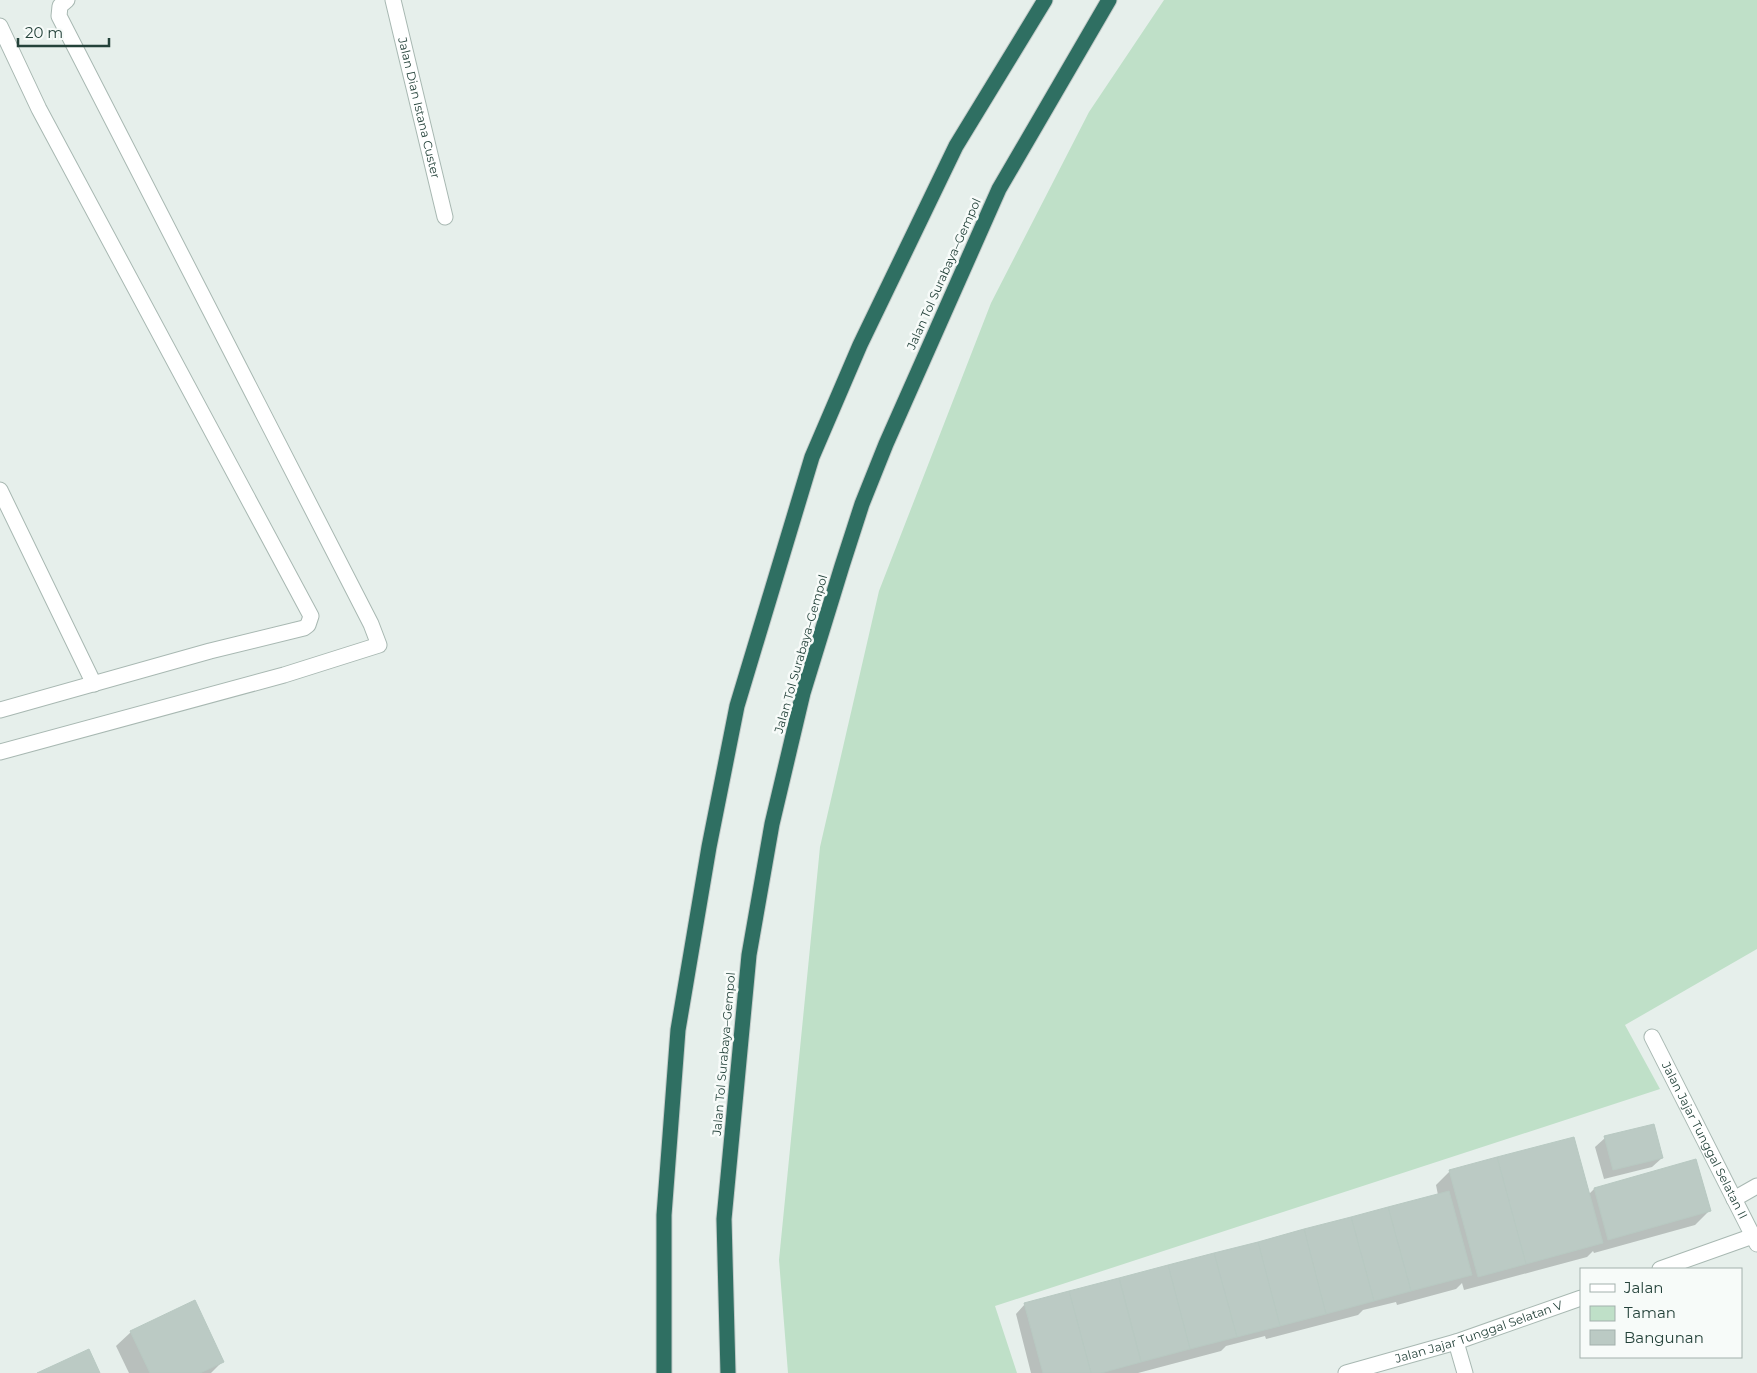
<svg xmlns="http://www.w3.org/2000/svg" width="1757" height="1373" font-family="Montserrat,sans-serif">
<rect width="100%" height="100%" fill="#e6efeb"/>
<!-- green -->
<polygon fill="#bfe0c8" points="1164,0 1757,0 1757,949 1625,1025 1660,1089 995,1306 1017,1373 788,1373 779,1260 820,847 879,591 991,303 1089,112"/>
<!-- shadow -->
<g fill="#0003">
<polygon points="1605,1138 1662,1158 1652,1167 1604,1179 1595,1147"/>
<polygon points="1696,1161 1710,1210 1695,1225 1594,1253 1593,1251 1587,1257 1464,1290 1462,1283 1456,1289 1397,1305 1396,1302 1363,1310 1358,1315 1266,1339 1265,1336 1226,1346 1221,1351 1138,1373 1031,1373 1016,1314 1025,1304 1438,1195 1436,1185 1450,1171 1588,1195 1594,1189"/>
<polygon points="131,1332 222,1362 211,1373 129,1373 116,1346"/>
</g>
<!-- building -->
<g fill="#bbcac4" stroke="#b8c9c2">
<polygon points="1654,1124 1663,1158 1613,1170 1604,1136"/>
<polygon points="1574,1137 1603,1243 1526,1264 1497,1157"/>
<polygon points="1497,1157 1526,1264 1478,1277 1449,1170"/>
<polygon points="1696,1159 1711,1211 1608,1240 1594,1188"/>
<polygon points="1449,1191 1472,1275 1411,1291 1388,1207"/>
<polygon points="1388,1207 1411,1291 1374,1301 1351,1217"/>
<polygon points="1351,1217 1374,1301 1326,1314 1304,1229"/>
<polygon points="1304,1229 1326,1314 1280,1326 1258,1242"/>
<polygon points="1258,1242 1280,1326 1237,1337 1214,1253"/>
<polygon points="1214,1253 1237,1337 1190,1349 1168,1265"/>
<polygon points="1168,1265 1190,1349 1141,1362 1119,1278"/>
<polygon points="1119,1278 1141,1362 1101,1373 1091,1373 1069,1291"/>
<polygon points="1069,1291 1091,1373 1043,1373 1024,1303"/>
<polygon points="195,1300 224,1362 200,1373 150,1373 130,1331"/>
<polygon points="89,1349 100,1373 37,1373"/>
</g>
<g fill="none" stroke-linecap="round" stroke-linejoin="round">
<defs>
<g id="street">
<path id="s1" d="M393,0l52,217"/>
<polyline points="0,26 39,109 311,616 308,625 304,628 210,651 0,710"/>
<polyline points="0,490 94,684"/>
<polyline points="0,752 284,675 379,645 371,624 59,16 60,6 67,0"/>
<path id="s2" d="M1652,1037l105,207"/>
<polyline points="1734,1199 1757,1186"/>
<polyline points="1660,1269 1753,1236"/>
<polyline points="1456,1342 1465,1373"/>
<path id="s3" d="M1346,1373l110,-31 125,-44"/>
</g>
<g id="highway">
<polyline points="664,1373 664,1215 678,1030 709,847 737,706 812,457 860,345 956,146 1045,0"/>
<polyline points="728,1373 724,1219 749,955 772,824 803,693 842,566 862,504 886,444 999,189 1109,0"/>
</g>
</defs>
<!-- street casing -->
<use href="#street" stroke="#a8b8b2" stroke-width="17"/>
<!-- highway casing -->
<use href="#highway" stroke="#c2cac8" stroke-width="17"/>
<!-- street -->
<use href="#street" stroke="#fff" stroke-width="15"/>
<!-- highway -->
<use href="#highway" stroke="#2f6f62" stroke-width="15"/>
</g>
<g text-anchor="middle" stroke-width="5" stroke-linejoin="round" paint-order="stroke">
<!-- street labels -->
<g font-size="12" fill="#24423a" stroke="#f7fbf9">
<text dy="4" stroke="none"><textPath href="#s1" startOffset="111">Jalan Dian Istana Custer</textPath></text>
<text transform="translate(944 274) rotate(-66)" y="4">Jalan Tol Surabaya–Gempol</text>
<text transform="translate(801 654) rotate(-74)" y="4">Jalan Tol Surabaya–Gempol</text>
<text transform="translate(724 1054) rotate(-85)" y="4">Jalan Tol Surabaya–Gempol</text>
<text dy="4" stroke="none"><textPath href="#s2" startOffset="116">Jalan Jajar Tunggal Selatan II</textPath></text>
<text dy="4" stroke="none"><textPath href="#s3" startOffset="139">Jalan Jajar Tunggal Selatan V</textPath></text>
</g>
</g>
<!-- legend -->
<rect x="1580" y="1268" width="162" height="90" fill="#f7fbf9" stroke="#a3b1ad"/>
<rect x="1590" y="1284" width="25" height="8" fill="#ffffff" stroke="#a3b1ad"/>
<text x="1624" y="1293" font-size="15" fill="#24423a">Jalan</text>
<rect x="1590" y="1306" width="25" height="15" fill="#bfe0c8" stroke="#a3b1ad"/>
<text x="1624" y="1318" font-size="15" fill="#24423a">Taman</text>
<rect x="1590" y="1330" width="25" height="15" fill="#bbcac4" stroke="#a3b1ad"/>
<text x="1624" y="1343" font-size="15" fill="#24423a">Bangunan</text>
<!-- scale -->
<path d="M18 38v8h91v-8" fill="none" stroke="#24423a" stroke-width="2.5"/>
<text x="25" y="38" font-size="15" fill="#24423a" stroke="#f7fbf9" stroke-width="4" paint-order="stroke">20 m</text>
</svg>
